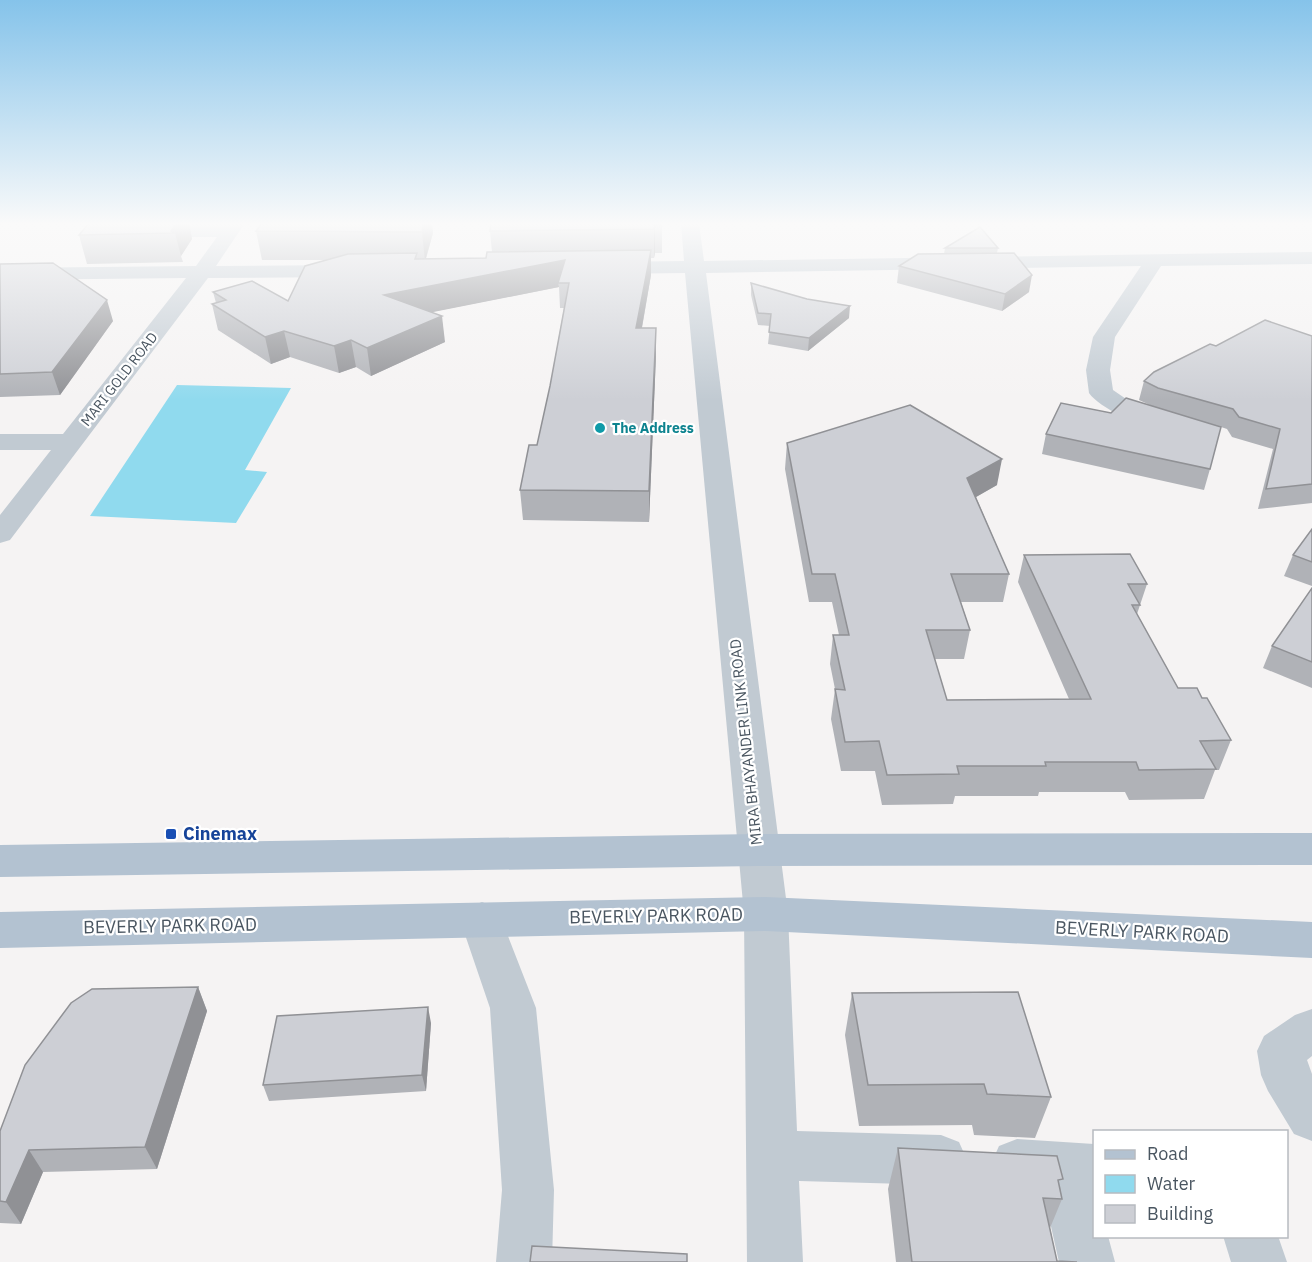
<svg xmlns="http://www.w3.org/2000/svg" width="1312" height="1262" font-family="'IBM Plex Sans',sans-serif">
<rect width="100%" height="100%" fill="#f5f3f3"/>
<!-- water -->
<polygon fill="#90daee" points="177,385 291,388 245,470 267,472 236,523 90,516"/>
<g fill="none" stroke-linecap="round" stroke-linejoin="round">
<!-- minor -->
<g fill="#c1cad2" fill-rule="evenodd">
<polygon points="157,223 176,223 175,225 245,223 216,266 347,265 354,267 357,271 354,275 347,277 208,278 10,540 0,543 0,515 51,450 0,450 0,434 63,434 186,278 0,280 0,268 196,266 217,237 161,237 154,235 152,231"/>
<path d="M681,223h18l5,38 608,-9v12l-151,2 -46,71 -5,33 3,20 16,11 40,15 4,5 -4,5c-20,5 -68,-16 -80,-33l-3,-23 7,-33 48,-71 -435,7 82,641 9,217 144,4 18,7 8,18 -8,18 -18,7 -142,-4 4,81h-56l-3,-348 -59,-641 -79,1 -7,-2 -3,-4 3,-4 7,-2 78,-1z"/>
<polygon points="482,902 497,908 536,1008 554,1190 552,1262 496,1262 502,1190 490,1008 460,920 467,908"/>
<polygon points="1312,1009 1312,1056 1307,1060 1312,1074 1312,1141 1294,1134 1268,1091 1261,1075 1257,1051 1264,1036 1295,1015"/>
<polygon points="1017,1139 1094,1144 1094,1236 1108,1236 1115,1262 1059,1262 1043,1191 1017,1189 999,1182 991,1164 999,1146"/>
<polygon points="1223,1236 1278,1236 1287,1262 1231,1262"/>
</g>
<!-- major -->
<g fill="#b3c2d1" fill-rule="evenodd">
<polygon points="1312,833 1312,865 758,866 0,877 0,845 758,834"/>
<polygon points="766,897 1312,922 1312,958 766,931 0,948 0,912"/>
</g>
</g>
<!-- wall -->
<g fill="#b0b2b7">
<polygon points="189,223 192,239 181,256 183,262 87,264 79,235"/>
<polygon points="432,223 433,233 426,259 486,258 492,252 490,231 662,223 662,253 655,253 654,258 651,258 651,275 642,328 656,355 649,522 523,520 520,490 537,445 550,386 564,308 560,308 559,287 431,312 445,342 371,376 356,367 339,373 290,357 271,364 218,330 212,304 216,303 213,292 288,301 324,260 262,260 256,231"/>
<polygon points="945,248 998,248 997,253 944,254"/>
<polygon points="0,264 113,321 60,395 0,397"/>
<polygon points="899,266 1029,292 1002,311 897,283"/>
<polygon points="751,283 849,318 808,351 768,344 770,326 758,325 751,295"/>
<polygon points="1312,336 1312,503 1258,509 1273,449 1232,437 1227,429 1221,427 1210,469 1204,490 1042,454 1046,434 1111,413 1150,405 1139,400 1144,381 1216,346"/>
<polygon points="787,443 997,485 976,497 1009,574 1003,602 961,602 970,630 964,659 935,659 947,700 1069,699 1018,582 1024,555 1147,584 1137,614 1178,688 1202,698 1231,740 1219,770 1215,770 1204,799 1129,800 1125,792 1039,792 1038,796 955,796 953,804 882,805 875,771 841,771 831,719 835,689 830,664 833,635 839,635 832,602 809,602 785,469"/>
<polygon points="1312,529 1312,586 1284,576 1293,555"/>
<polygon points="1312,588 1312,688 1263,668 1272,646"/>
<polygon points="198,987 207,1011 157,1169 43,1172 21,1224 0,1223 0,1131"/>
<polygon points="852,993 1051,1097 1035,1138 974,1135 972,1125 859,1126 845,1035"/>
<polygon points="431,1023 426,1091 269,1101 263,1085"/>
<polygon points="898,1148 1060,1186 1062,1199 1050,1228 1057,1261 1077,1262 896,1262 888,1189"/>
</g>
<!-- shaded-wall -->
<g fill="#909195">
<polygon points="177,223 189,223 192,239 181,256 175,233 171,231"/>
<polygon points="424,223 432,223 433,233 425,261 422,232"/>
<polygon points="655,224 655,253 654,258 654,229"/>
<polygon points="651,250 651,275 637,355 636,328"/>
<polygon points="565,260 558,283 559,287 388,321 384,295"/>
<polygon points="1032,275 1029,292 1002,311 1005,294"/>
<polygon points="107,300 113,321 60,395 52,372"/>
<polygon points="850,306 849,318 808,351 809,338"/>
<polygon points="442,316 445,342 371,376 367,348"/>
<polygon points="656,328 656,355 649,522 649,491"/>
<polygon points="284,331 290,357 271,364 265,337"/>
<polygon points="351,340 356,367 339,373 334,346"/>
<polygon points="1002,459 997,485 962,505 967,478"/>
<polygon points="198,987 207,1011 157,1169 145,1147"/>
<polygon points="428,1007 431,1023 426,1091 422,1075"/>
<polygon points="29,1150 43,1172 21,1224 6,1202"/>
</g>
<!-- building -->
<g fill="#cdcfd5" stroke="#909195" stroke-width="1.5">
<polygon points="89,223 177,223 171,231 175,233 79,235"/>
<polygon points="262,223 424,223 422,232 256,231"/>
<polygon points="491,223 662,223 662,224 655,224 654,229 490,231"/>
<polygon points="980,227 998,248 945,248"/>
<polygon points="651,250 636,328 656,328 649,491 520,490 529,445 537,445 550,386 569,283 558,283 565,260 384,295 442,316 367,348 351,340 334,346 284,331 265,337 212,304 226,300 213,292 252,281 288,301 305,266 348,254 417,253 415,259 486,258 487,252"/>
<polygon points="1014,253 1032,275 1005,294 899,266 918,254"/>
<polygon points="53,263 107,300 52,372 0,374 0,264"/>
<polygon points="751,283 807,299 850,306 809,338 769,332 771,314 758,313"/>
<polygon points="1265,320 1312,336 1312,484 1266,489 1280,429 1239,417 1233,409 1158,388 1144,381 1154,372 1210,344 1216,346"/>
<polygon points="1126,398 1221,427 1210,469 1046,434 1061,403 1111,413"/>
<polygon points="910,405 1002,459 967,478 1009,574 951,574 970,630 926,630 947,700 1091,699 1024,555 1130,554 1147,584 1128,584 1140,605 1132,605 1178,688 1197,688 1202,698 1207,698 1231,740 1200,741 1216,769 1139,770 1136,762 1045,762 1046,766 957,766 959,774 887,775 879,741 845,742 835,689 845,690 833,635 849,635 835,574 812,574 787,443"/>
<polygon points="1312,529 1312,562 1293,555"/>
<polygon points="1312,588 1312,662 1272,646"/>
<polygon points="198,987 145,1147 29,1150 6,1202 0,1201 0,1131 25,1065 71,1003 92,989"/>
<polygon points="1018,992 1051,1097 987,1094 984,1084 868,1085 852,993"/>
<polygon points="428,1007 422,1075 263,1085 277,1016"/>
<polygon points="898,1148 1057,1156 1063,1179 1058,1180 1062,1199 1043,1198 1057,1261 1077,1262 912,1262"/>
<polygon points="532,1246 687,1254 687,1262 530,1262"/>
</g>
<!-- sky -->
<linearGradient id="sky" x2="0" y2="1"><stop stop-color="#85c3ea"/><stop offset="0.56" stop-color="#fafafa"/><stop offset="1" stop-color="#fafafa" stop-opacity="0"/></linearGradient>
<rect width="1312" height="400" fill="url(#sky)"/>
<!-- markers -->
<circle fill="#0f9aa8" stroke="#fff" stroke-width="2" cx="600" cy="428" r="6"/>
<rect fill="#1a4fb4" stroke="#fff" stroke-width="2" x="165" y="828" width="12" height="12" rx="3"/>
<g text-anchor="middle" stroke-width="4.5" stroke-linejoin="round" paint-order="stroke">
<!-- far-street labels -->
<g font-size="14" fill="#4a5661" stroke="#fff">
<text transform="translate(119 379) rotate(-52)" y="5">MARI GOLD ROAD</text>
</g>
<!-- far-culture labels -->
<g font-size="14" font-weight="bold" fill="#0d838f" stroke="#fff" text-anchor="start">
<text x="612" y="433">The Address</text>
</g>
<!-- street labels -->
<g font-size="15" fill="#4a5661" stroke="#fff">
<text transform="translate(746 742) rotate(-96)" y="5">MIRA BHAYANDER LINK ROAD</text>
</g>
<!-- near-transit labels -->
<g font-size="18" font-weight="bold" fill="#164399" stroke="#fff" text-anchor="start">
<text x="183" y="840">Cinemax</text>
</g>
<!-- near-street labels -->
<g font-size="18" fill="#4a5661" stroke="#fff">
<text transform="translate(656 916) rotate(-1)" y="6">BEVERLY PARK ROAD</text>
<text transform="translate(170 926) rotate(-1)" y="6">BEVERLY PARK ROAD</text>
<text transform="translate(1142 932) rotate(3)" y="6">BEVERLY PARK ROAD</text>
</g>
</g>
<!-- legend -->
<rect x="1093" y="1130" width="195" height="108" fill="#ffffff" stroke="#b7bbc0" stroke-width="1.5"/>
<rect x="1105" y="1150" width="30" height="9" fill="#b3c2d1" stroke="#b7bbc0" stroke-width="1.5"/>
<text x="1147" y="1160" font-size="18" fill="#4a5661">Road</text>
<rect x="1105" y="1175" width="30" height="18" fill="#90daee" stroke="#b7bbc0" stroke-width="1.5"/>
<text x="1147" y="1190" font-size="18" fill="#4a5661">Water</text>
<rect x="1105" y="1205" width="30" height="18" fill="#cdcfd5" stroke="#b7bbc0" stroke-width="1.5"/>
<text x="1147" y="1220" font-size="18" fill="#4a5661">Building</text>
</svg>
